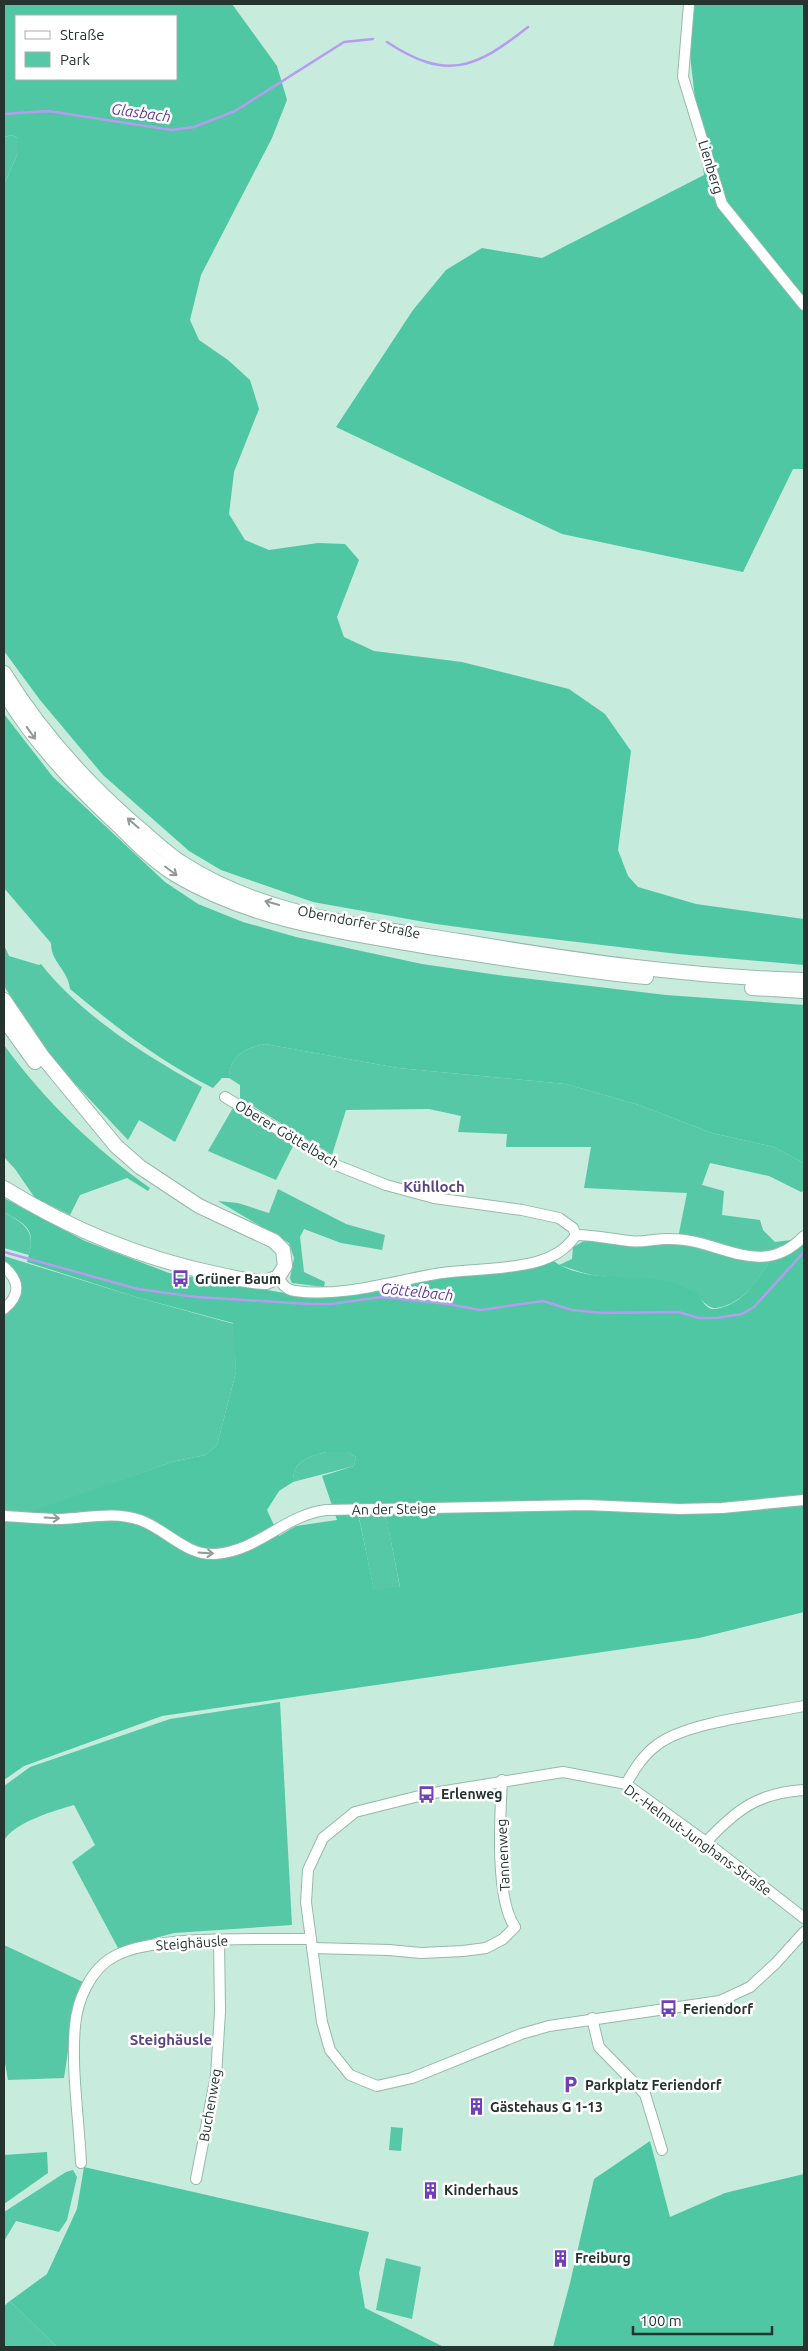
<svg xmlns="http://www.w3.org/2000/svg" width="808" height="2351" font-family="Ubuntu,sans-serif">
<rect width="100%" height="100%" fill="#c7ebdd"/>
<!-- green -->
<g fill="#56c8a5">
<polygon points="12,135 18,138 18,153 4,185 4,137"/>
<path d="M4,945l5,11 30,9 2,-1c42,53 103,90 161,123l-27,55 -36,-22 -11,20 -66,-70 -29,-38 -29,-46z"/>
<path d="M265,1044l133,24 168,16 73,21 73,28 62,14 30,16v28l-3,1 -32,-16 -59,-13 -8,22 22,6 -2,24 38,5 3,10 12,12 24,-3 -40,16 -81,-17 9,-45 -103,-5 7,-41h-85l1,-13 -49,-2 3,-16 -32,-7 -83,1 -14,45 -92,-57v-13l-11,-7c1,-23 16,-30 36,-34z"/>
<path d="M4,1045c40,55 91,104 146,143l-2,3 -21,-13 -47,17 -10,20 -35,-17 -20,-29 -11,-12z"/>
<polygon points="234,1106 295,1142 276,1180 208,1151"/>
<polygon points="278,1189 346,1224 385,1235 382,1250 341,1243 304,1229 300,1237 304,1272 325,1282 324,1287 292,1283 290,1278 294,1258 289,1243 218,1201 238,1203 269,1213"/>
<path d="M4,1212c20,12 32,18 25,43l-25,-7z"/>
<path d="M601,1238l76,4 93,18c-13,22 -27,44 -54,48 -9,2 -21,-18 -33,-22 -31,-11 -64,-5 -95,-12 -9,-2 -19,-6 -29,-9l13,-6 1,-12 11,-6z"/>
<polygon points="4,1256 136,1297 234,1324 236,1372 217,1445 205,1455 172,1462 30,1513 4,1510 4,1313 18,1277 15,1271 4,1262"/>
<path d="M326,1452h22l8,5 -2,9 -61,16c0,-22 15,-25 33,-30z"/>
<polygon points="386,1515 400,1588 374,1591 359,1517"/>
<path d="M280,1702l12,223 -118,8 -56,15 -46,-86 23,-17 -21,-40c-18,5 -62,18 -70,36v-55l26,-19 140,-48z"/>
<polygon points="4,1945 83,1982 72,2024 64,2078 8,2080 4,2057"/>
<polygon points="391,2127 403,2128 401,2151 389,2150"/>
<polygon points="73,2170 77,2177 67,2220 59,2232 16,2221 4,2241 4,2212 66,2172"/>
<polygon points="386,2258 421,2267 412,2319 376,2310"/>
<polygon points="10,2301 57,2347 4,2347 4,2306"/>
</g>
<!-- forest -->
<g fill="#4ec7a2" fill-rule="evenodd">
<path d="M4,4h228l45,62 10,34 -15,38 -71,137 -11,45 9,20 29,20 22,20 9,29 -25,63 -5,42 16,26 24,10 49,-7 27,1 14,16 -22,57 7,20 30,14 88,11 107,27 36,25 26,37 -13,99 10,26 10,11 58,17 108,15v46l-126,-11 -160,-19 -82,-11 -123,-22 -92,-32 -32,-19 -86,-76 -63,-75 -36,-49v-466l14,-32v-15l-6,-3 -8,2zM176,16v63h-160v-63z"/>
<polygon points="684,4 804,4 804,469 793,469 743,572 562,534 336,427 413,310 446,270 482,248 542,258 704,175"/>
<path d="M4,714l49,63 112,105 33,22 45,18 53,15 126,27 83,12 161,19 138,10v158l-30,-16 -62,-14 -73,-28 -73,-21 -168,-16 -133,-24c-20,4 -35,11 -36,34h-7l-9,10c-52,-26 -99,-62 -143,-99 -2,-20 -19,-26 -19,-46l-47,-55z"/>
<path d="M4,1198l81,43 84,32 133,23 91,-8 33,-8 126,-20c33,24 78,13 115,21 10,2 21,6 29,12 6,5 9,17 19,16 28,-4 42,-28 55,-49l15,-4 19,-17v373l-105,26 -537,78 -138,50 -20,14v-259l168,-59 33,-7 12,-10 19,-73 -3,-49 -97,-26 -109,-35c9,-31 4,-35 -23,-50zM326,1452h22l8,5 -2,9 -32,10 15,44 -41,6 -17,10 -12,-26 12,-19 14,-9c0,-22 15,-25 33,-30zM386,1516l14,71 -26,3 -15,-72z"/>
<polygon points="650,2141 670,2217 725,2193 804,2174 804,2347 553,2347 570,2283 594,2179"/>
<polygon points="47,2152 48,2173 4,2204 4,2155"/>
<polygon points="84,2167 369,2232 359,2273 365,2308 444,2347 57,2347 10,2301 47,2274 77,2209"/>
</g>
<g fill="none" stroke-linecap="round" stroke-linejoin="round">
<!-- stream -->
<g stroke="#b69cf0" stroke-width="2.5">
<path d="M387,42c59,39 88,27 141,-15"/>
<polyline points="4,114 48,111 172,130 194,127 235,111 344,42 373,39"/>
<polyline points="4,1252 138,1289 196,1297 309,1304 331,1304 381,1297 448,1304 480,1310 543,1301 572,1310 603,1313 678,1312 699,1318 717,1318 742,1314 754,1307 804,1252"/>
</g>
<defs>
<g id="minor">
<polyline points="689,4 683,77 722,204 804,305"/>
<path d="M225,1097l111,68 50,20 48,13 88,12 37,8 14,10 3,7c-10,15 -23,22 -40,27 -30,8 -63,7 -94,11 -47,7 -99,25 -147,18 -9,-1 -13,-7 -17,-14"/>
<path d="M576,1235c18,0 35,4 53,6 14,2 28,-3 42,-2 49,0 90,42 133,-3"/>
<path d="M4,1267c16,14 17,28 0,42"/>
<path d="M4,1516c19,1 38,3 57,3 26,-1 53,-8 79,1 26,9 46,36 75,34 44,-3 69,-39 111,-44l260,-5 93,4 43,-1 82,-8"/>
<path d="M626,1784c8,-14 17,-29 31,-39 29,-23 109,-31 147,-39"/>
<path d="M706,1842c31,-33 52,-49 98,-52"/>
<polyline points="804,1918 706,1842 626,1784 563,1772 427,1794 355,1812 323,1838 308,1870 306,1902 322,2022 330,2050 350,2075 377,2086 412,2078 521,2034 549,2026 720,2001 750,1987 776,1963 804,1932"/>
<path d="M312,1948l77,2 32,3 42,-2 23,-3 17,-9 12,-12c-20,-28 -15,-111 -13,-147"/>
<polyline points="592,2018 599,2047 645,2094 662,2150"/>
<path d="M81,2163c-2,-43 -10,-96 -6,-137 2,-26 16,-58 40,-70 40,-22 148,-16 196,-17"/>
<polyline points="196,2179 216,2076 220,2012 219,1940"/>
</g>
<g id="major">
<path d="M4,673c35,57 79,106 129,150 16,13 32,29 49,40 81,53 183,63 277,78 114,19 230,36 345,39"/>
<path d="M4,692c32,53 73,95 118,137 16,16 35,35 54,46 77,46 167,57 253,72 72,11 144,23 217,30"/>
<polyline points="752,988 804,991"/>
<path d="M4,1000l38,56 74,90 24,21 59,39 75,35 9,9 2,16 -7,11 -12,5c-17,0 -33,-5 -49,-8 -77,-16 -147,-45 -213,-86"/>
<polyline points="4,1019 35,1062"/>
</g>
</defs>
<!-- minor casing -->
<use href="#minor" stroke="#97b9ac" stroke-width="12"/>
<!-- major casing -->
<use href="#major" stroke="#97b9ac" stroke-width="16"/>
<!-- minor -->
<use href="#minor" stroke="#fff" stroke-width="10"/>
<!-- major -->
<use href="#major" stroke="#fff" stroke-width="14"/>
</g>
<!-- one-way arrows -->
<defs><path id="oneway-shaft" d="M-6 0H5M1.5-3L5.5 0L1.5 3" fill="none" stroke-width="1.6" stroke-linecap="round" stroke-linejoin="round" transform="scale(1.25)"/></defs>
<g stroke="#929a97">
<use href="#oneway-shaft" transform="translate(31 733) rotate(55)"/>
<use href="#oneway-shaft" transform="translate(133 823) rotate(-139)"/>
<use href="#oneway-shaft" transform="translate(171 871) rotate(37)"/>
<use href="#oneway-shaft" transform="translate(272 903) rotate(-164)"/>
<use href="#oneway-shaft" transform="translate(52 1518) rotate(3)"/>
<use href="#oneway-shaft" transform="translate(206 1553) rotate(4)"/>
</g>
<!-- icons -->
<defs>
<symbol id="bus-bare" viewBox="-9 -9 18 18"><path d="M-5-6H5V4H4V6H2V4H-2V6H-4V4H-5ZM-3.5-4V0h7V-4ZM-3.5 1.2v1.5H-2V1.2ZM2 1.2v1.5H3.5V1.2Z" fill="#7040b8" stroke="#fff" stroke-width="2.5" paint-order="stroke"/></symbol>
<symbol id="parking-bare" viewBox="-9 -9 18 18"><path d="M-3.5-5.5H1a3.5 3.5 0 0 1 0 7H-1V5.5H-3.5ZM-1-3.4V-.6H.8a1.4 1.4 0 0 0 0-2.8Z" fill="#7040b8" stroke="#fff" stroke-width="2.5" paint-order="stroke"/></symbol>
<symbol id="building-bare" viewBox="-9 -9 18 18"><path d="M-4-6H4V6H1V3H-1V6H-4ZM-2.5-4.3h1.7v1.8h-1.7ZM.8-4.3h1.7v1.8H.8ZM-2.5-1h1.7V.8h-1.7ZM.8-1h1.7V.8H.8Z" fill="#7040b8" stroke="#fff" stroke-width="2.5" paint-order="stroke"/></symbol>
</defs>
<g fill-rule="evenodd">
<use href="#bus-bare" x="168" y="1266" width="25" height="25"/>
<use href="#bus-bare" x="414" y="1782" width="25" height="25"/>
<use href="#bus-bare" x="656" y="1996" width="25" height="25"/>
<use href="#parking-bare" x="558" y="2072" width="25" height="25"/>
<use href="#building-bare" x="464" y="2094" width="25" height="25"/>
<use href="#building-bare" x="418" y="2178" width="25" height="25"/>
<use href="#building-bare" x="548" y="2246" width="25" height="25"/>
</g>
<g text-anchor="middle" stroke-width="5" stroke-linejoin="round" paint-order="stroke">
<!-- street labels -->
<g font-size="14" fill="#26342f" stroke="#fff">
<text transform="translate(711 167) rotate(73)" y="5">Lienberg</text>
<text transform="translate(359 922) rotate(11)" y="5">Oberndorfer Straße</text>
<text transform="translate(287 1134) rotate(31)" y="5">Oberer Göttelbach</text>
<text transform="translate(394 1509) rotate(-1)" y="5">An der Steige</text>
<text transform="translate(698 1840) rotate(36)" y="5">Dr.-Helmut-Junghans-Straße</text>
<text transform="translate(503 1855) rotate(-93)" y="5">Tannenweg</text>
<text transform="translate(192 1943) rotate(-4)" y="5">Steighäusle</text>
<text transform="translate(210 2105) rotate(-80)" y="5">Buchenweg</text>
</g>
<!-- poi labels -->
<g font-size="14" font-weight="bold" fill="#26342f" stroke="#fff" text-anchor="start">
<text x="195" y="1284">Grüner Baum</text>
<text x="441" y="1799">Erlenweg</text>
<text x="683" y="2014">Feriendorf</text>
<text x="585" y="2090">Parkplatz Feriendorf</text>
<text x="490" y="2112">Gästehaus G 1-13</text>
<text x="444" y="2195">Kinderhaus</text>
<text x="575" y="2263">Freiburg</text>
</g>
<!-- water labels -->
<g font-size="15" font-style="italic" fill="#5f399a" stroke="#fff">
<text transform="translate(141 113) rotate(8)" y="5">Glasbach</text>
<text transform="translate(417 1292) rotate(6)" y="5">Göttelbach</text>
</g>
<!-- neighbourhood labels -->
<g font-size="15" font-weight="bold" fill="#5a4583" stroke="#fff">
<text x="434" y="1192">Kühlloch</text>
<text x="171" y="2045">Steighäusle</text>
</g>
</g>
<!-- border -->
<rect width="808" height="2351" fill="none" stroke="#26342f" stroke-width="10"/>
<!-- legend -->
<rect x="15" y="15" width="162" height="65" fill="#ffffff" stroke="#a8aeac"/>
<rect x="25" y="31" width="25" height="8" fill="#ffffff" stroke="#a8aeac"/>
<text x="60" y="40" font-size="15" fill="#26342f">Straße</text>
<rect x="25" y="52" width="25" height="15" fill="#56c8a5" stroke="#a8aeac"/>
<text x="60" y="65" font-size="15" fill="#26342f">Park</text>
<!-- scale -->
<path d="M633 2326v8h139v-8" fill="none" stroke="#26342f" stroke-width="2.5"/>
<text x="640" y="2326" font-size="15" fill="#26342f" stroke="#ffffff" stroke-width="4" paint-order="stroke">100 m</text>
</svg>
